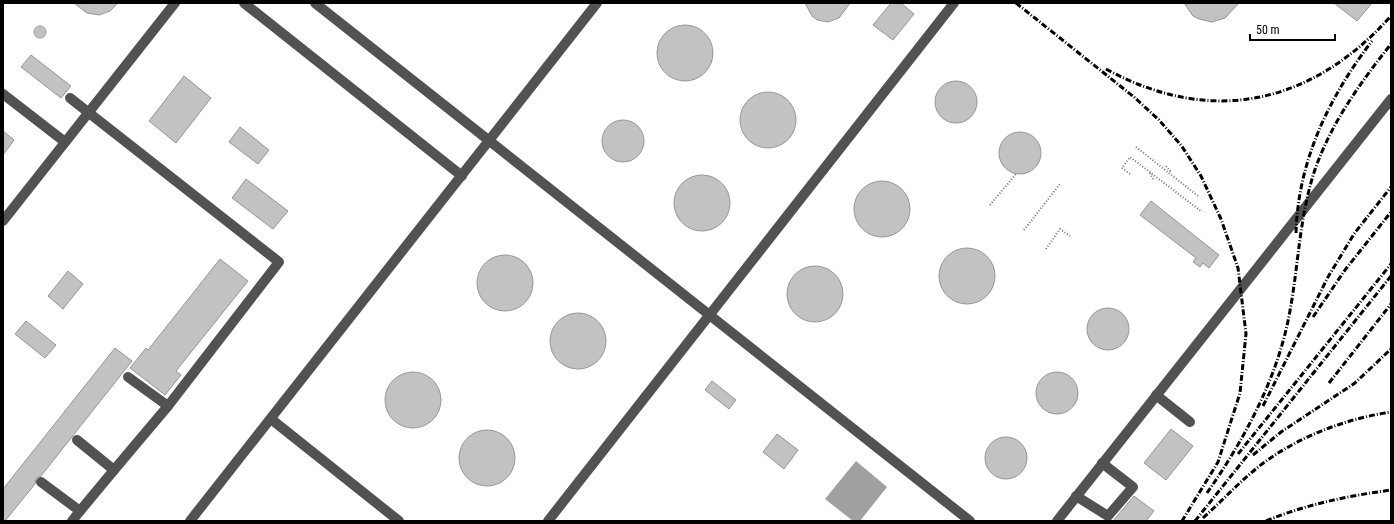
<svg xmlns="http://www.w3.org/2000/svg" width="1394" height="524" font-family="'Roboto Condensed',sans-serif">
<rect width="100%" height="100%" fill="#fff"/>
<!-- water -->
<polygon fill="#a0a0a0" points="856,461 887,487 860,521 853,521 825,499"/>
<!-- building -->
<g fill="#c2c2c2" stroke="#969696">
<polygon points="74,3 118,3 110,11 99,15 87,13"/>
<polygon points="805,3 850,3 839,18 828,22 817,20 812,16"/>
<polygon points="891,3 901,3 914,14 893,40 873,25"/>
<polygon points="1184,3 1239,3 1225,18 1212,22 1199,19 1193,16"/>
<polygon points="1334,3 1372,3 1357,21"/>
<circle cx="685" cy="53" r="28"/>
<circle cx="40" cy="32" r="6"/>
<polygon points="31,55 71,86 61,98 21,67"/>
<polygon points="184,76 211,98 176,143 149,121"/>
<circle cx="956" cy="102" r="21"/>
<circle cx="768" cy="120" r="28"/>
<circle cx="623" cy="141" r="21"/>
<polygon points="240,127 269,150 258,164 229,142"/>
<polygon points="3,131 14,140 3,155"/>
<circle cx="1020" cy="153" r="21"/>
<circle cx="702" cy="203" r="28"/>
<polygon points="246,179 288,211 273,229 232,198"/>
<circle cx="882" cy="209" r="28"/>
<polygon points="1151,201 1219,255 1209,268 1203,263 1200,267 1193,262 1196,258 1140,215"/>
<circle cx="967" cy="276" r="28"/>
<circle cx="505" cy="283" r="28"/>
<polygon points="220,259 248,281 176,371 181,375 165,395 130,368 146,348 148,350"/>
<circle cx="815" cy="294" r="28"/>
<polygon points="68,271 83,284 63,309 48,296"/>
<circle cx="1108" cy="329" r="21"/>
<circle cx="578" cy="341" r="28"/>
<polygon points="26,321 56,345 45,358 15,334"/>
<polygon points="115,348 132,361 41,476 36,478 35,484 5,521 3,521 3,489"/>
<circle cx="413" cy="400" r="28"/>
<circle cx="1057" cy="393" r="21"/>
<polygon points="712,381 736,400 729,409 705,390"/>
<polygon points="1171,429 1193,446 1166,480 1144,463"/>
<circle cx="487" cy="458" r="28"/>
<polygon points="777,434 798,450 784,469 763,452"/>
<circle cx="1006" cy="458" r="21"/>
<polygon points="1134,496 1154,511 1146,521 1113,521"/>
</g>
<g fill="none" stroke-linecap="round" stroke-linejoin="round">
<!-- path -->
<g stroke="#747474" stroke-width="2" stroke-dasharray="1 2" stroke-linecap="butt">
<polyline points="1136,147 1198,196"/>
<polyline points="1166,166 1170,171 1169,173"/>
<polyline points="1150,173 1154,181"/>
<polyline points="1130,174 1122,168 1130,157 1202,212"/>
<polyline points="990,205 1016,174"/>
<polyline points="1024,230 1060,184"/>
<polyline points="1046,249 1060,229 1070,236"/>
</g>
<!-- minor -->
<g stroke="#525252" stroke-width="10">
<polyline points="244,3 462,176"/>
<polyline points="315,3 970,521"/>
<polyline points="3,94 65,142"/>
<polyline points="70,98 279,262 168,406"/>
<polyline points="3,221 175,3"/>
<polyline points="1156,395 1190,422"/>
<polyline points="271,419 399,521"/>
<polyline points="77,440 114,470 80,511"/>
<polyline points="114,470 168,406 128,377"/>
<polyline points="41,482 80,511 72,521"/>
<polyline points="1076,496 1108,516 1133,487 1102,463"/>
<polyline points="190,521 597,3"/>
<polyline points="548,521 954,3"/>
<polyline points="1057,521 1391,99"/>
</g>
<!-- rail -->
<g stroke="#000" stroke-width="3" stroke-dasharray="6 2 1 2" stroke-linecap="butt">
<polyline points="1016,3 1134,97 1159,120 1181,145 1201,176 1221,219 1238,268 1246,334 1240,393 1218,462 1182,521"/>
<path d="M1106,69c106,58 206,35 285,-53"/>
<path d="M1296,233c2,-72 33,-136 76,-192"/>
<polyline points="1313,317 1345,270 1391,212"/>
<polyline points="1329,383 1391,304"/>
<polyline points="1263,406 1328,277 1354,234 1391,187"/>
<polyline points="1238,454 1391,264"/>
<polyline points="1253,455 1281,432 1355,383 1391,349"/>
<path d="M1207,493c37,-53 70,-114 82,-177 10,-51 10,-103 28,-152 17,-45 44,-82 74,-120"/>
<path d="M1203,518c20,-18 38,-38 59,-54 38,-28 83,-45 129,-52"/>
<polyline points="1195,521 1391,276"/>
<path d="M1266,521c41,-17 82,-25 125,-31"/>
</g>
</g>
<!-- border -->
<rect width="1394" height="524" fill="none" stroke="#000000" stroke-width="8"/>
<!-- scale -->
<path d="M1250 34v6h85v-6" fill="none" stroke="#000000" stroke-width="2"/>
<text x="1256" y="34" font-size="12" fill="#000000" stroke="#ffffff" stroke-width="3" paint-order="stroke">50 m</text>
</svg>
